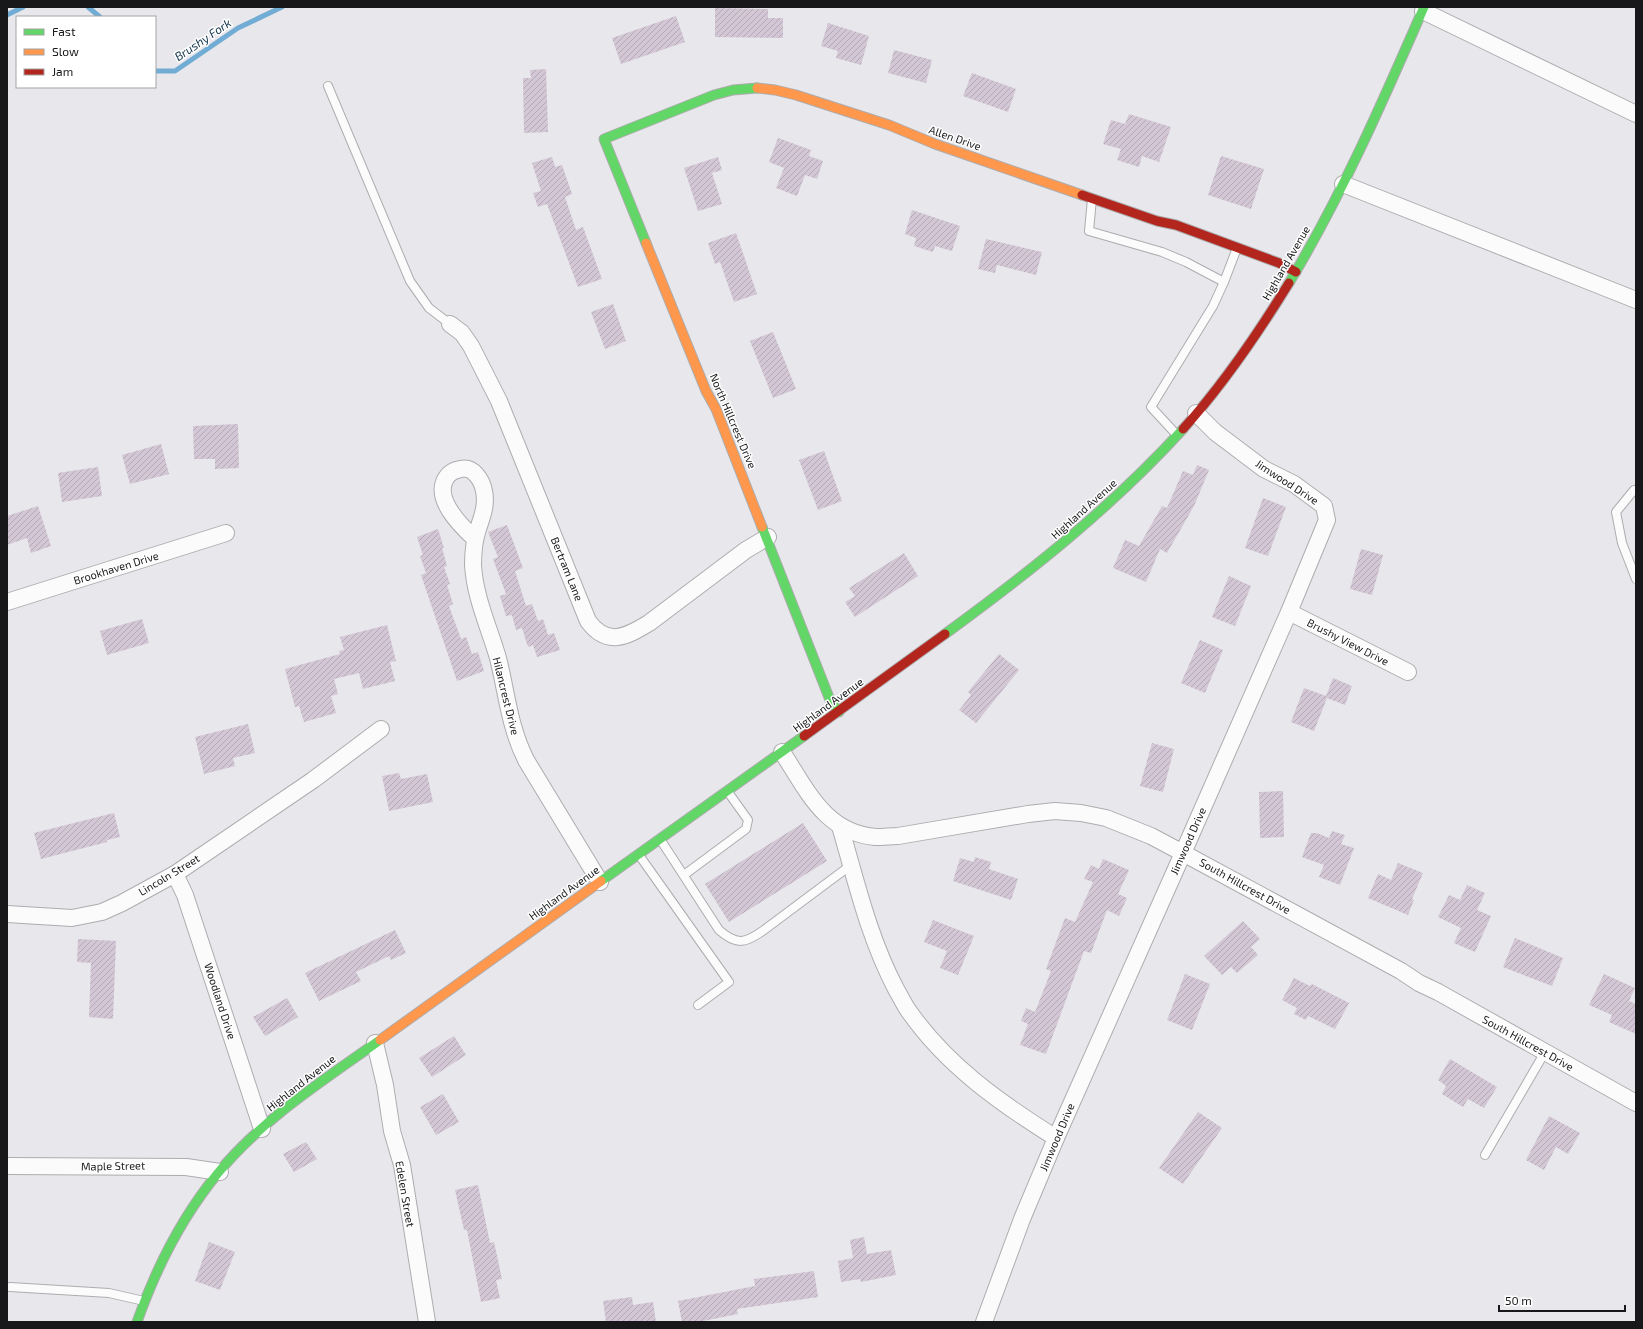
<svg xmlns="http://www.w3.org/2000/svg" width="1643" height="1329" font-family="'Exo 2',sans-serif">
<defs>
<pattern id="building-hatch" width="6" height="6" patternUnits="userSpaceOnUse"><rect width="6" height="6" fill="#d3c7d6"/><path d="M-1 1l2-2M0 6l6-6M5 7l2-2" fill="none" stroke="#b4aab7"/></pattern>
</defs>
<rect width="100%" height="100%" fill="#e8e7eb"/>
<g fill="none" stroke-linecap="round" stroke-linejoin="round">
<!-- stream -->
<g stroke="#70acd3" stroke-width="5">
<polyline points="88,7 100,17"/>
<polyline points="7,15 23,7"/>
<polyline points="155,71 175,71 238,28 282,7"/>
</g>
</g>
<!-- building -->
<g fill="url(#building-hatch)">
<polygon points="715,8 768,9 768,18 783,18 783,38 715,37"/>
<polygon points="676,16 685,42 621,64 612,38"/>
<polygon points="828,23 869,36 861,65 836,58 838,51 821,46"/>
<polygon points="894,50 932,60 926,83 888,73"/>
<polygon points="546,69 548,132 524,133 523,78 531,78 530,70"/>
<polygon points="972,73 1016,89 1008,112 963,96"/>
<polygon points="1129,114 1171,127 1159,162 1142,156 1139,167 1117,160 1121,149 1103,144 1111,120 1125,124"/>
<polygon points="778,138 811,150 809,156 823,161 817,179 805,175 797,196 776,188 784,168 769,162"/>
<polygon points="1221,156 1264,169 1251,209 1208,195"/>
<polygon points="552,157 555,167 562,165 572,194 565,197 576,230 583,227 602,279 578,287 547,204 538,207 533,193 541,191 532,163"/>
<polygon points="718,157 722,170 712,173 722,204 698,211 684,168"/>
<polygon points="912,210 960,226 952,251 935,246 933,252 914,246 916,238 905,234"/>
<polygon points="736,233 757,294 734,302 720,262 715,264 708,243"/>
<polygon points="986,239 1042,252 1036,275 997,265 995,273 978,269"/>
<polygon points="613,304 626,341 605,349 591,312"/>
<polygon points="773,332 796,389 773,398 750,341"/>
<polygon points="238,424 239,468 215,469 215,459 194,459 193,426"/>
<polygon points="161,444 169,474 130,484 122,455"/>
<polygon points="824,451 842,501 818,510 799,460"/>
<polygon points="1197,465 1209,470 1194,506 1167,553 1160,549 1146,582 1113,568 1125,540 1139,546 1162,506 1167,508 1183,471 1193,475"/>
<polygon points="98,467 102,496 62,502 58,473"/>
<polygon points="1263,498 1286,507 1268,556 1245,548"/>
<polygon points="38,506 51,546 31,553 27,538 7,545 7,516"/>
<polygon points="507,525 523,568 515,571 526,606 532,604 538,621 543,619 548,635 554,633 560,650 537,657 533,645 528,647 522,628 516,630 512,615 506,616 500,596 506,594 493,559 498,557 488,532"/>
<polygon points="438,529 444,548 442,548 447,566 444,567 450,584 447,585 453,604 449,606 461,639 466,637 472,654 478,652 484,671 457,681 421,575 426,573 420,556 423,555 417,537"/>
<polygon points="1361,549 1383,555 1372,595 1350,589"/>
<polygon points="904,553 918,576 855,617 845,602 855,596 849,588"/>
<polygon points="1229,576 1251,586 1235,626 1212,617"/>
<polygon points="142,619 149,643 107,655 100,631"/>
<polygon points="387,625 396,661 390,662 395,681 363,689 359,673 334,679 338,694 331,696 336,713 304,722 299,706 295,707 285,669 340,654 339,651 344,650 340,637"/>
<polygon points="1200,640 1223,650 1205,693 1181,683"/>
<polygon points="999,654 1019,670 976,723 959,710 971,695 968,692"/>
<polygon points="1333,678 1352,686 1345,705 1327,698 1314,731 1291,722 1304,688 1326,696"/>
<polygon points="248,724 255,753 233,758 235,766 204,774 195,737"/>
<polygon points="1152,743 1174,749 1163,792 1140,786"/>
<polygon points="399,773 401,779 427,774 433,802 389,811 382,776"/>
<polygon points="1283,791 1284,837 1260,838 1259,792"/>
<polygon points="114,813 120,837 107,840 107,842 41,859 34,833"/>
<polygon points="803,823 827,861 729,922 705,884"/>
<polygon points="1332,831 1345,835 1341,844 1354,848 1340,885 1319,877 1324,865 1302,857 1311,833 1317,833 1329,838"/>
<polygon points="975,857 991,862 989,869 1018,879 1011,900 953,881 960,858 974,862"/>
<polygon points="1103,859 1129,870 1118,894 1127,898 1119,916 1107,910 1091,953 1084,951 1046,1054 1020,1045 1028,1024 1021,1021 1026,1008 1035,1012 1051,971 1046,969 1065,918 1075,922 1093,882 1084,879 1091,865 1099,869"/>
<polygon points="1398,863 1423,873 1412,899 1414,900 1408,915 1368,898 1378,874 1391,880"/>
<polygon points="1467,885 1485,893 1477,910 1491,916 1475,952 1454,943 1461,928 1438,917 1449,895 1460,900"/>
<polygon points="933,920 974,936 958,975 940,968 947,951 924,942"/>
<polygon points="1243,921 1260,939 1251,947 1258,955 1237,973 1231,967 1222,975 1204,956"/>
<polygon points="395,930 406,953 391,960 389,956 356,972 361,981 319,1001 305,973"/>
<polygon points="1515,938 1563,958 1552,986 1503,967"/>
<polygon points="78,939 116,941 113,1019 89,1017 91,963 77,962"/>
<polygon points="1185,974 1210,984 1192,1030 1167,1020"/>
<polygon points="1604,974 1635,988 1629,1001 1636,1004 1636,1034 1609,1022 1612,1015 1589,1005"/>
<polygon points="1294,978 1310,986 1312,984 1349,1003 1335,1029 1308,1016 1306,1020 1294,1014 1297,1008 1282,1000"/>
<polygon points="287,998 298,1017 265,1036 253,1017"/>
<polygon points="454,1036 466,1055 432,1077 419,1058"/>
<polygon points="1450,1059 1497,1087 1484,1108 1468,1099 1463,1107 1442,1094 1446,1086 1438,1080"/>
<polygon points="443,1094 459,1122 436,1135 420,1107"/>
<polygon points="1198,1112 1222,1128 1183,1184 1159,1168"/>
<polygon points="1549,1116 1580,1133 1568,1154 1556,1147 1544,1170 1526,1160"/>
<polygon points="306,1142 317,1159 294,1172 283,1154"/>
<polygon points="478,1185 490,1243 494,1242 502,1279 496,1280 500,1298 481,1302 467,1230 464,1230 455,1190"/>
<polygon points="864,1237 867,1254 891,1250 896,1275 861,1282 860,1279 841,1282 838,1261 853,1258 850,1240"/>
<polygon points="209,1242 235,1252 220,1290 195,1281"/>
<polygon points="814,1271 818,1297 737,1309 738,1314 698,1322 682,1322 678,1301 755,1286 754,1279"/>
<polygon points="632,1297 633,1305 653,1302 656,1322 606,1322 603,1301"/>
</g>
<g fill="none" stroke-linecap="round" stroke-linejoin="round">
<defs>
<g id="lane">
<polyline points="328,86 410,281 429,308 450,324"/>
<polyline points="1092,199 1089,231 1162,252 1186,262 1224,282"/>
<polyline points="1176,434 1151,407 1213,306 1224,282 1237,248"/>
<polyline points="1636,490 1634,490 1616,512 1622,543 1636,579"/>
<path d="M660,839l59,91c18,16 27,13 45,0l87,-65"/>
<polyline points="639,855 729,982 698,1005"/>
<polyline points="684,875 746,829 748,820 728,792"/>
<polyline points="1485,1155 1545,1052"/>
<polyline points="10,1287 109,1293 144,1301"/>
</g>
<g id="street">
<polyline points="1423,11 1636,114"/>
<polyline points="1343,184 1636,300"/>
<path d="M450,324l12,9 9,13 28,55 89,220c19,26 38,16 61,2l97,-73 22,-13"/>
<path d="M475,539c-14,-13 -42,-40 -29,-61 3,-5 8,-8 15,-9 12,-3 21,11 23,22 3,14 -2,26 -6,38 -4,12 -5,24 -5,36 2,33 16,62 25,93 9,36 11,68 28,102l74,122"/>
<polyline points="7,602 226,533"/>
<polyline points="1289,612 1408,672"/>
<path d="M782,752c25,38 43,81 94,85 8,0 15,-1 22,-1l130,-22 27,-3 26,2 25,5 45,18 32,17 218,118 18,12 19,9 198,111"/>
<path d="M840,826c16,55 29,112 56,163 4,7 8,15 12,21 38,55 92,93 148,128"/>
<polyline points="175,874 185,895 262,1129"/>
<polyline points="7,914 72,918 102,912 122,903 175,874 313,780 381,729"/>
<polyline points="375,1043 385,1085 392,1131 402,1165 427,1322"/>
<polyline points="7,1166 186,1167 220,1172"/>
<polyline points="984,1322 1022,1219 1056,1138 1183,853 1289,612 1327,520 1324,506 1294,484 1264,469 1215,432 1196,413"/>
</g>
<g id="fast">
<polyline points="646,243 604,139 714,95 733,90 757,88"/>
<path d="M1289,283c53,-88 94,-182 135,-276"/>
<polyline points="762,527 830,700 839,712"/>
<path d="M945,634c85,-62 167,-127 238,-205"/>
<polyline points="601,881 804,736"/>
<path d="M137,1322c19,-54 44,-104 81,-149 44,-54 106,-93 162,-133"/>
</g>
<g id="slow">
<polyline points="757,88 775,90 796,95 889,125 935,144 1082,195"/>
<polyline points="646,243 706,391 716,409 762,527"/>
<polyline points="380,1040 601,881"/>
</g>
<g id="jam">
<polyline points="1082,195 1157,221 1176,225 1279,263 1296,272"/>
<path d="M1183,429c41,-45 74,-94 106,-146"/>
<polyline points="804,736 945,634"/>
</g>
</defs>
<!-- lane casing -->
<use href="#lane" stroke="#adacae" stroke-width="10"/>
<!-- street casing -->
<use href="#street" stroke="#adacae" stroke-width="18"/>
<!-- fast casing -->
<use href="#fast" stroke="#adacae" stroke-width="11"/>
<!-- slow casing -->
<use href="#slow" stroke="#adacae" stroke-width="11"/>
<!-- jam casing -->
<use href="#jam" stroke="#adacae" stroke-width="11"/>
<!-- lane -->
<use href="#lane" stroke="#fcfbfc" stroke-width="8"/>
<!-- street -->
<use href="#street" stroke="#fcfbfc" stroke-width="16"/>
<!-- fast -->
<use href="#fast" stroke="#63d668" stroke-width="9"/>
<!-- slow -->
<use href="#slow" stroke="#ff974d" stroke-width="9"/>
<!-- jam -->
<use href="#jam" stroke="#b3261e" stroke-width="9"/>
</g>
<g text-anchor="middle" stroke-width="3" stroke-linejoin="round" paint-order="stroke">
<!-- street labels -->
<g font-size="11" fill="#18181a" stroke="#fff">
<text transform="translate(955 138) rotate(19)" y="4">Allen Drive</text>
<text transform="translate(1286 263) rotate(-60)" y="4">Highland Avenue</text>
<text transform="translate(733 421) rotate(67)" y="4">North Hillcrest Drive</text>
<text transform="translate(1287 482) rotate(33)" y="4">Jimwood Drive</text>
<text transform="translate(1084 509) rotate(-42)" y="4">Highland Avenue</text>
<text transform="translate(116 568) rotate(-17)" y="4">Brookhaven Drive</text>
<text transform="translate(567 569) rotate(68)" y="4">Bertram Lane</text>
<text transform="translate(1348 642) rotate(27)" y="4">Brushy View Drive</text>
<text transform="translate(506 696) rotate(76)" y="4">Hilancrest Drive</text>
<text transform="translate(828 705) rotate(-36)" y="4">Highland Avenue</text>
<text transform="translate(1188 841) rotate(-66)" y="4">Jimwood Drive</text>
<text transform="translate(169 875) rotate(-31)" y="4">Lincoln Street</text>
<text transform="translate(1245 886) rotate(29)" y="4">South Hillcrest Drive</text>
<text transform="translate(564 893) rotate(-36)" y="4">Highland Avenue</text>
<text transform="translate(220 1001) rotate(72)" y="4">Woodland Drive</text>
<text transform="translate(1528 1043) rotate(29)" y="4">South Hillcrest Drive</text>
<text transform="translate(301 1083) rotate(-38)" y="4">Highland Avenue</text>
<text transform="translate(1057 1137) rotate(-67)" y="4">Jimwood Drive</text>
<text transform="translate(113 1166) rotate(-1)" y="4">Maple Street</text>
<text transform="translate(405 1194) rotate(80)" y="4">Edelen Street</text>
</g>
<!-- water labels -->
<g font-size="12" font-style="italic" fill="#12364d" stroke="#fff">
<text transform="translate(203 40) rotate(-34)" y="4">Brushy Fork</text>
</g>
</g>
<!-- border -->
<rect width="1643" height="1329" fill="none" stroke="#18181a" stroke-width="16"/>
<!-- legend -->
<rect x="16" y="16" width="140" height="72" fill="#ffffff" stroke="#a3a3a3"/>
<rect x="24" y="29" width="20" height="6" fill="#63d668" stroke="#a3a3a3"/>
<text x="52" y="36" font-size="12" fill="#18181a">Fast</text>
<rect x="24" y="49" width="20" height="6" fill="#ff974d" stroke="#a3a3a3"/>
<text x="52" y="56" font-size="12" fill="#18181a">Slow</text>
<rect x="24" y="69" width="20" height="6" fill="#b3261e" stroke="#a3a3a3"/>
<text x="52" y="76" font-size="12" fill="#18181a">Jam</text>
<!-- scale -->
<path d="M1499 1305v6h126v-6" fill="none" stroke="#18181a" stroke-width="2"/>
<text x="1505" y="1305" font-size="12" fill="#18181a" stroke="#ffffff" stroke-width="3" paint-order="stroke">50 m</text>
</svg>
